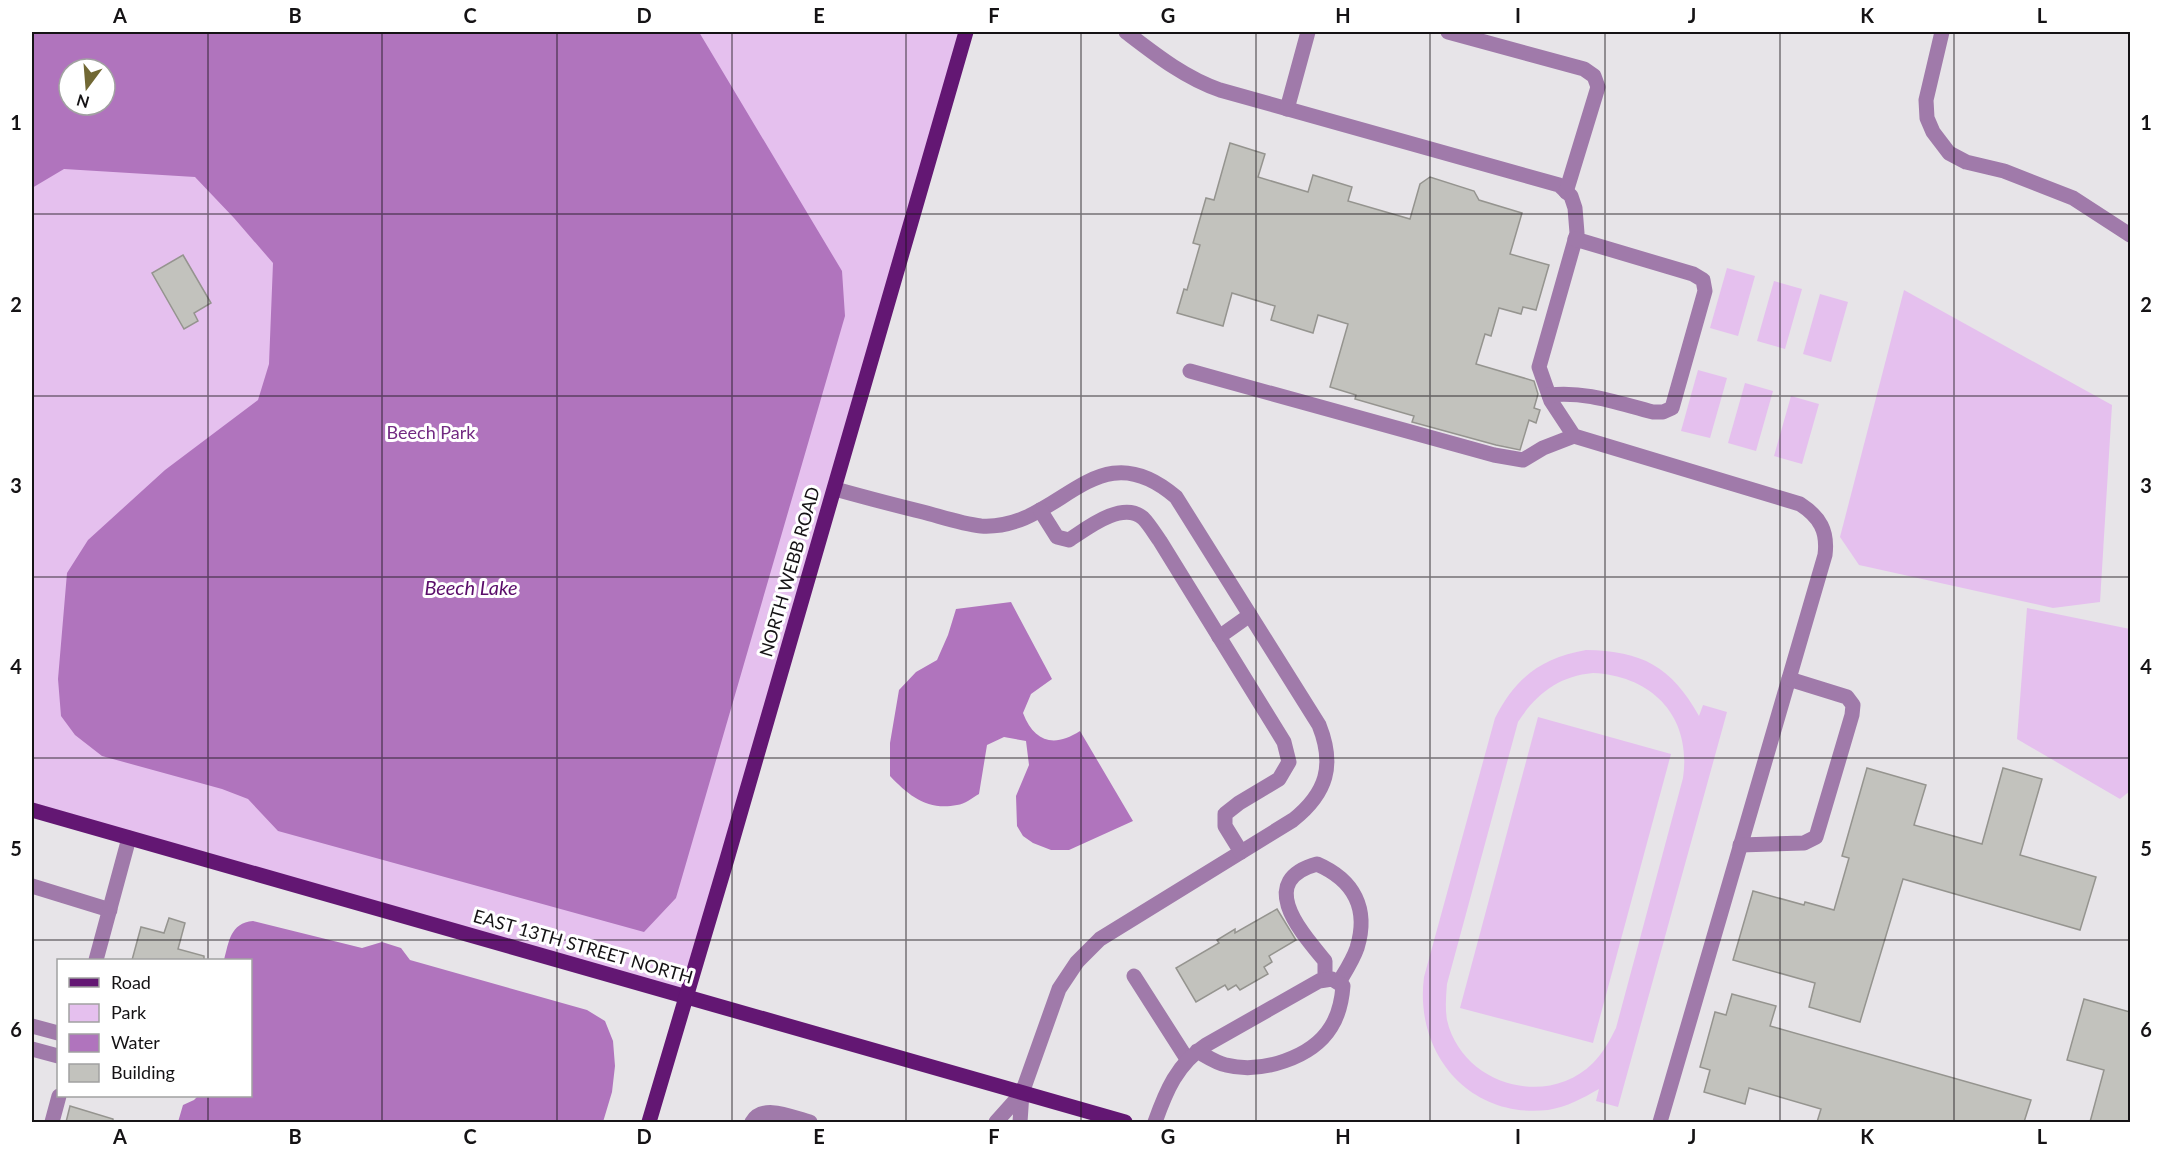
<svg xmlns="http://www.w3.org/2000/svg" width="2162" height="1154" font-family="Lato,sans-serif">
<rect width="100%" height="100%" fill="#e7e4e8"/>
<!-- green -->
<g fill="#e5c0ee" fill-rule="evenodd">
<path d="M32,32h931l-277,965 -654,-187zM69,69h36v36h-36z"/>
<polygon points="1727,268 1755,276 1738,336 1710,328"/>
<polygon points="1774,281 1802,289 1785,349 1757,341"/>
<polygon points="1904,290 2112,405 2100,602 2053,608 1859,565 1840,537"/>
<polygon points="1820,294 1848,302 1831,362 1803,354"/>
<polygon points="1698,370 1727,378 1710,438 1681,431"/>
<polygon points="1745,383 1773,391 1756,451 1728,443"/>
<polygon points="1791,396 1819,404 1802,464 1774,456"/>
<polygon points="2027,608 2130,629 2130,791 2120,799 2017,739"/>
<path d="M1586,650c56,1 85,16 113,66l4,-11 24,7 -109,395 -22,-6 3,-12c-16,9 -32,18 -51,21 -79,9 -134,-57 -124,-133l71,-259c20,-40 46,-60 91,-68zM1593,673c60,3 99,44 90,105l-67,250c-6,12 -13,25 -23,35 -46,46 -131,22 -146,-43 -2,-12 -1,-24 0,-36l71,-262c18,-28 41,-46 75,-49z"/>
<polygon points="1538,717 1671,754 1593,1043 1460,1008"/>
</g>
<!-- water -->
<g fill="#b074bd" fill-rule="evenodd">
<path d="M32,32h667l143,239 3,45 -169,582 -32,34 -366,-101 -30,-32 -26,-10 -120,-33 -27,-21 -14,-19 -3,-37 9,-106 21,-33 77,-70 93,-70 11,-36 4,-101 -39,-45 -39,-41 -131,-8 -32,19zM69,69h36v36h-36z"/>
<path d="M1011,602l41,77 -21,15 -8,19c11,29 31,35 57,18l53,90 -64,29h-18l-18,-7 -10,-7 -6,-10 -1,-30 13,-31 -3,-24 -22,-4 -17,8 -8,49c-7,4 -14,10 -22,11 -29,6 -48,-9 -67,-29v-33l9,-53 17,-18 21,-12 11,-25 8,-26z"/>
<path d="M253,921l109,27 20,-6 19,6 9,12 177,50 18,11 8,20 2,25 -3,26 -9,30h-425l5,-17 11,-5 4,-4h52v-136h-26c5,-18 6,-37 29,-39z"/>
</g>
<!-- building -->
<g fill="#c2c2bd" stroke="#95948f" stroke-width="1.5">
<polygon points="1230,143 1265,154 1258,177 1308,192 1313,175 1352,187 1348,201 1410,219 1420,184 1430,177 1474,191 1479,200 1522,213 1510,254 1549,265 1536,310 1523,307 1521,314 1499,308 1491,336 1485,334 1476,364 1534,381 1538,394 1534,408 1540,410 1536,423 1529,420 1520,450 1496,445 1412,422 1414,416 1355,399 1356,395 1330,387 1348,324 1318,315 1313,333 1271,320 1275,306 1232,293 1223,326 1177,313 1184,289 1187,290 1200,245 1193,243 1206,198 1214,200"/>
<polygon points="183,255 211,303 194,313 198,321 184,329 152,273"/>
<polygon points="1867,768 1926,785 1914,825 1982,844 2003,768 2042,779 2020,855 2096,877 2080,930 1903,879 1860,1022 1809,1007 1815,983 1733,960 1753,891 1804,905 1805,902 1834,910 1849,858 1842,856"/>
<polygon points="1277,909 1296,940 1269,956 1272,962 1264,967 1268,974 1240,990 1236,985 1228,990 1225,985 1196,1002 1176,968 1219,943 1217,940 1235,929 1235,933"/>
<polygon points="169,918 185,923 178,949 204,956 204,960 132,960 141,927 164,933"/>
<polygon points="1732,994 1776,1006 1770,1026 2031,1100 2024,1122 1817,1122 1821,1109 1749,1088 1745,1104 1704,1092 1710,1070 1700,1067 1715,1012 1726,1015"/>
<polygon points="2084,999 2130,1012 2130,1122 2090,1122 2104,1070 2067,1060"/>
<polygon points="70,1106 113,1119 113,1122 66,1122"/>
</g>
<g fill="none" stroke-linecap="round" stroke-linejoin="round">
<!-- minor -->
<g stroke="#a07aaa" stroke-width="15">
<path d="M1126,32c30,23 59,46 94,58l339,95 12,11 4,12 2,25 -38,134 12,34 23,35 226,68c20,13 28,27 25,51l-165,567"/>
<polyline points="1448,32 1584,69 1594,76 1598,87 1566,192"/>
<polyline points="1942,32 1926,100 1927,118 1933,132 1949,153 1966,162 2004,171 2073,198 2130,235"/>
<polyline points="1287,109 1308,32"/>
<polyline points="1190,371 1494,455 1523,460 1543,448 1574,436"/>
<path d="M1549,395c38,-4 68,8 104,17h10l9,-4 33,-117 -2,-11 -10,-6 -118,-35"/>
<path d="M835,489c29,8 59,16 88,23 19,5 39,12 58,14 80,5 113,-99 195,-29l143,228c16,40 8,68 -26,95l-193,119 -23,23 -18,27 -37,104 -2,29"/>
<path d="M1040,510l17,27 12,3c17,-11 53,-40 74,-22 6,6 12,16 17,23l124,201 5,20 -10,17 -40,24 -14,11v12l16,26"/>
<polyline points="1219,637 1250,615"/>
<polyline points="1740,845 1804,843 1816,837 1852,715 1853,705 1847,697 1789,679"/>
<polyline points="32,886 110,910"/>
<polyline points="96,960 129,838"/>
<polyline points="1134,976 1187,1059"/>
<path d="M1325,979v-18c-23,-28 -70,-80 -8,-97 37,16 52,45 40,84 -4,12 -12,24 -18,34"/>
<polyline points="32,1026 58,1033"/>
<polyline points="32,1049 58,1056"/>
<polyline points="52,1122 59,1096"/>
<path d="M752,1122c11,-19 41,-4 58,0"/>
<polyline points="996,1122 1022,1093"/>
<path d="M1155,1122c11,-31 22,-58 51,-77l113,-64 13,-2 11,7c-1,13 -5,30 -12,41 -19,31 -70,47 -105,38 -10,-2 -20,-9 -29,-14"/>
</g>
<!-- major -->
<g stroke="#631773" stroke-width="15">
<polyline points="32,810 1125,1122"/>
<polyline points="649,1122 727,859 966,32"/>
</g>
</g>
<!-- grid -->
<path fill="none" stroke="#151315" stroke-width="1.5" stroke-opacity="0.55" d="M208,32v928M382,32v1090M557,32v1090M732,32v1090M906,32v1090M1081,32v1090M1256,32v1090M1430,32v1090M1605,32v1090M1780,32v1090M1954,32v1090M32,214h2098M32,396h2098M32,577h2098M32,758h2098M32,940h2098M208,1096v26"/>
<g text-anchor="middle" stroke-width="6" stroke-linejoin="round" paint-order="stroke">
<!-- park labels -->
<g font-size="18" fill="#722a82" stroke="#fff">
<text x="431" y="439">Beech Park</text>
</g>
<!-- street labels -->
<g font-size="18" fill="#151315" stroke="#fff">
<text transform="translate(790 572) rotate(-74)" y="6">NORTH WEBB ROAD</text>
<text transform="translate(583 947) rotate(16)" y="6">EAST 13TH STREET NORTH</text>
</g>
<!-- water labels -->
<g font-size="20" font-style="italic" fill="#5a0d6a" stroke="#fff">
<text x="471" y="595">Beech Lake</text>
</g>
</g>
<!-- border -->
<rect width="2162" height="1154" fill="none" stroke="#ffffff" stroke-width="66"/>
<!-- legend -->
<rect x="57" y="959" width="195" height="138" fill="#ffffff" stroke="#a1a1a1" stroke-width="1.5"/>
<rect x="69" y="978" width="30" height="9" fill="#631773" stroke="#a1a1a1" stroke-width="1.5"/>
<text x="111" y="989" font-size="18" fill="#151315">Road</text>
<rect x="69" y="1004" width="30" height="18" fill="#e5c0ee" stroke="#a1a1a1" stroke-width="1.5"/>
<text x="111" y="1019" font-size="18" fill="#151315">Park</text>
<rect x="69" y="1034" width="30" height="18" fill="#b074bd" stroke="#a1a1a1" stroke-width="1.5"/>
<text x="111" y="1049" font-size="18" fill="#151315">Water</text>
<rect x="69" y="1064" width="30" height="18" fill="#c2c2bd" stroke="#a1a1a1" stroke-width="1.5"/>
<text x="111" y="1079" font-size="18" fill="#151315">Building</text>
<!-- north arrow -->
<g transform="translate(87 87) rotate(196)"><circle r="28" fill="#ffffff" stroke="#a1a1a1" stroke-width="1.5"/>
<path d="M0-4.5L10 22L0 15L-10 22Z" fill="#716834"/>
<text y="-9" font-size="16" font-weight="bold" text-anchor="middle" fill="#151315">N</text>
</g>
<rect x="33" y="33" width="2096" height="1088" fill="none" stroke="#151315" stroke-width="2"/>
<g font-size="20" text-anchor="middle" font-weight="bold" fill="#151315">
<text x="120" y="23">A</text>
<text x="295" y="23">B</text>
<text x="470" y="23">C</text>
<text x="644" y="23">D</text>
<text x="819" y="23">E</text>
<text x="994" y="23">F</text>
<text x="1168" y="23">G</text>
<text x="1343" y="23">H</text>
<text x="1518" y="23">I</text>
<text x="1692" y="23">J</text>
<text x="1867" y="23">K</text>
<text x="2042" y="23">L</text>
<text x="16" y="130">1</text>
<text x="2146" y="130">1</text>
<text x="16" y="312">2</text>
<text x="2146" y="312">2</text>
<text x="16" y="493">3</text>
<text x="2146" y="493">3</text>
<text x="16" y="674">4</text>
<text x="2146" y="674">4</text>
<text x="16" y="856">5</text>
<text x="2146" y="856">5</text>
<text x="16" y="1037">6</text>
<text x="2146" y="1037">6</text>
<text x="120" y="1144">A</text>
<text x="295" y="1144">B</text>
<text x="470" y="1144">C</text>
<text x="644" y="1144">D</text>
<text x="819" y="1144">E</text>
<text x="994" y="1144">F</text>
<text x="1168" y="1144">G</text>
<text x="1343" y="1144">H</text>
<text x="1518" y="1144">I</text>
<text x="1692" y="1144">J</text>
<text x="1867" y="1144">K</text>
<text x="2042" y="1144">L</text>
</g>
</svg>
